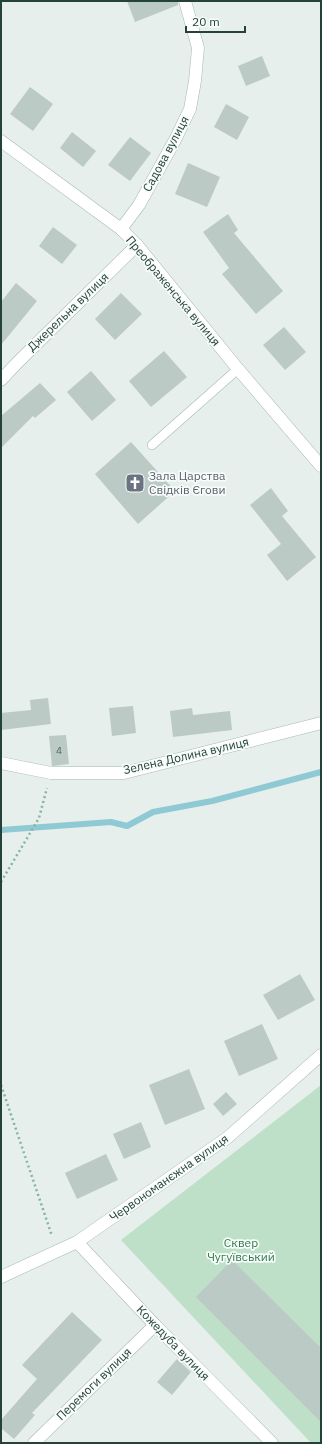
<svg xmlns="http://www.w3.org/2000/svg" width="322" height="1444" font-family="'IBM Plex Sans',sans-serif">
<rect width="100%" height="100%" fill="#e6efeb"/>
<!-- green -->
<polygon fill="#bfe0c8" points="321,1085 321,1443 311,1443 121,1240"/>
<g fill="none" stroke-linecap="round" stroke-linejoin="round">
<!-- stream -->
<polyline stroke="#8ec9d4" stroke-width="6" points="1,830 111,822 127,826 153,812 212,801 321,772"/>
</g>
<!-- building -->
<g fill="#bbcac4">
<polygon points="127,1 178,1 178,5 135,22"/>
<polygon points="262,56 270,76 246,86 238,66"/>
<polygon points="30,87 53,104 33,131 10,114"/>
<polygon points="226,104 249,117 237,140 214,127"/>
<polygon points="72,132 96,151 83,167 60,148"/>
<polygon points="130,137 151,153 130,181 108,165"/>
<polygon points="188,163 220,177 207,207 175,194"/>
<polygon points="228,214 238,230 234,233 283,291 256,314 222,274 229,268 203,232"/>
<polygon points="53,227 77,245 62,264 39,246"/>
<polygon points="16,283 37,301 1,345 1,302"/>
<polygon points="121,293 142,314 115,340 95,319"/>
<polygon points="284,327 306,352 285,370 263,345"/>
<polygon points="164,351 187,377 151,407 129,381"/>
<polygon points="91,371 116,400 92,421 67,392"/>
<polygon points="40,383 56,400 35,418 33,416 1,448 1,416"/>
<polygon points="131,442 175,491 138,524 95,474"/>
<polygon points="271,488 288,511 282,516 316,557 287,581 267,555 281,544 250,505"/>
<polygon points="48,698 51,724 1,730 1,713 31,710 30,700"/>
<polygon points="133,706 136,733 112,736 109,708"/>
<polygon points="192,708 193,715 230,711 232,730 173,737 170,711"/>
<polygon points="66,735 69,764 52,766 49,736"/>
<polygon points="300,974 315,1000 278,1020 263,995"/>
<polygon points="262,1024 278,1059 239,1076 224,1041"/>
<polygon points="189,1069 205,1109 165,1125 149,1085"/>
<polygon points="226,1092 237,1104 223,1116 213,1104"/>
<polygon points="141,1122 151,1147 124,1159 113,1134"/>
<polygon points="106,1154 118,1180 77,1199 65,1173"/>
<polygon points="232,1260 321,1348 321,1422 196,1297"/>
<polygon points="72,1312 102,1340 32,1413 35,1415 14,1439 1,1428 1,1420 37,1379 22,1365"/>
<polygon points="177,1359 191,1372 172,1395 157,1382"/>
</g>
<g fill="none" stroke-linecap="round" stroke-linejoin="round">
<defs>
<polyline id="service" points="152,445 238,369"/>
<g id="minor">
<polyline points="1,141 121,229 137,245 238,369 321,466"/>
<polyline points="121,229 139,205 175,140 190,109 195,81 198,48 185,1"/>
<polyline points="1,380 18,362 137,245"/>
<polyline points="1,763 51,773 124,773 321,723"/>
<polyline points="77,1242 155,1325 272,1443"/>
<polyline points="1,1277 77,1242 227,1138 321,1055"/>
<polyline points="34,1443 155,1325"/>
</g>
</defs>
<!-- service casing -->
<use href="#service" stroke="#a8b8b2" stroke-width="10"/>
<!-- minor casing -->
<use href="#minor" stroke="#a8b8b2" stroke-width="13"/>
<!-- path -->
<g stroke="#86b3a5" stroke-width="2.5" stroke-dasharray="2 3" stroke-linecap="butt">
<polyline points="1,882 39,818 47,788"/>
<polyline points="1,1085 52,1236"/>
</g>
<!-- service -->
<use href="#service" stroke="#fff" stroke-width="9"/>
<!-- minor -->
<use href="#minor" stroke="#fff" stroke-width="12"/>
</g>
<!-- icons -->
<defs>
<symbol id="church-square" viewBox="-11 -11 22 22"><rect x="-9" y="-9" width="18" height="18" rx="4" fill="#6b7280" stroke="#f7fbf9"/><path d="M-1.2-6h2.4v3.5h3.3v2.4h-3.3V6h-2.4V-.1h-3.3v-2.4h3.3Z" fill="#fff"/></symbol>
</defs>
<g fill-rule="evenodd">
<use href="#church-square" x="124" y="472" width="22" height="22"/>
</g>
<g text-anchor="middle" stroke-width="3.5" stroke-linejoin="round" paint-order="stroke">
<!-- number labels -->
<g font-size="10" fill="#4a645c">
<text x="59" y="754">4</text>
</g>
<!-- street labels -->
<g font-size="12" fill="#24423a" stroke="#f7fbf9">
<text transform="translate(166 154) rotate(-62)" y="4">Садова вулиця</text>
<text transform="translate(173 291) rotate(50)" y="4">Преображенська вулиця</text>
<text transform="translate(68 312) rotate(-44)" y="4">Джерельна вулиця</text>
<text transform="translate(186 756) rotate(-13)" y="4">Зелена Долина вулиця</text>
<text transform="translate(169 1178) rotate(-35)" y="4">Червономанєжна вулиця</text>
<text transform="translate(173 1343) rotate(46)" y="4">Кожедуба вулиця</text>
<text transform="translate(94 1384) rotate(-44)" y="4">Перемоги вулиця</text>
</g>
<!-- worship labels -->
<g font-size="12" fill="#5b616d" stroke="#f7fbf9" text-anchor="start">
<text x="149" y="480">Зала Царства<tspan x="149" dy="14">Свідків Єгови</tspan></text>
</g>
<!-- park labels -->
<g font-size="12" fill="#2d7a4b" stroke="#f7fbf9">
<text x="241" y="1247">Сквер<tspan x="241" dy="14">Чугуївський</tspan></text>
</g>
</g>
<!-- border -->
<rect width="322" height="1444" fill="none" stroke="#24423a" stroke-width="4"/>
<!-- scale -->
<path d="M186 26v6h59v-6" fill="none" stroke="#24423a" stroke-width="2"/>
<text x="192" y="26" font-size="12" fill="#24423a" stroke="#f7fbf9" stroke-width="3" paint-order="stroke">20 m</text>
</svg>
